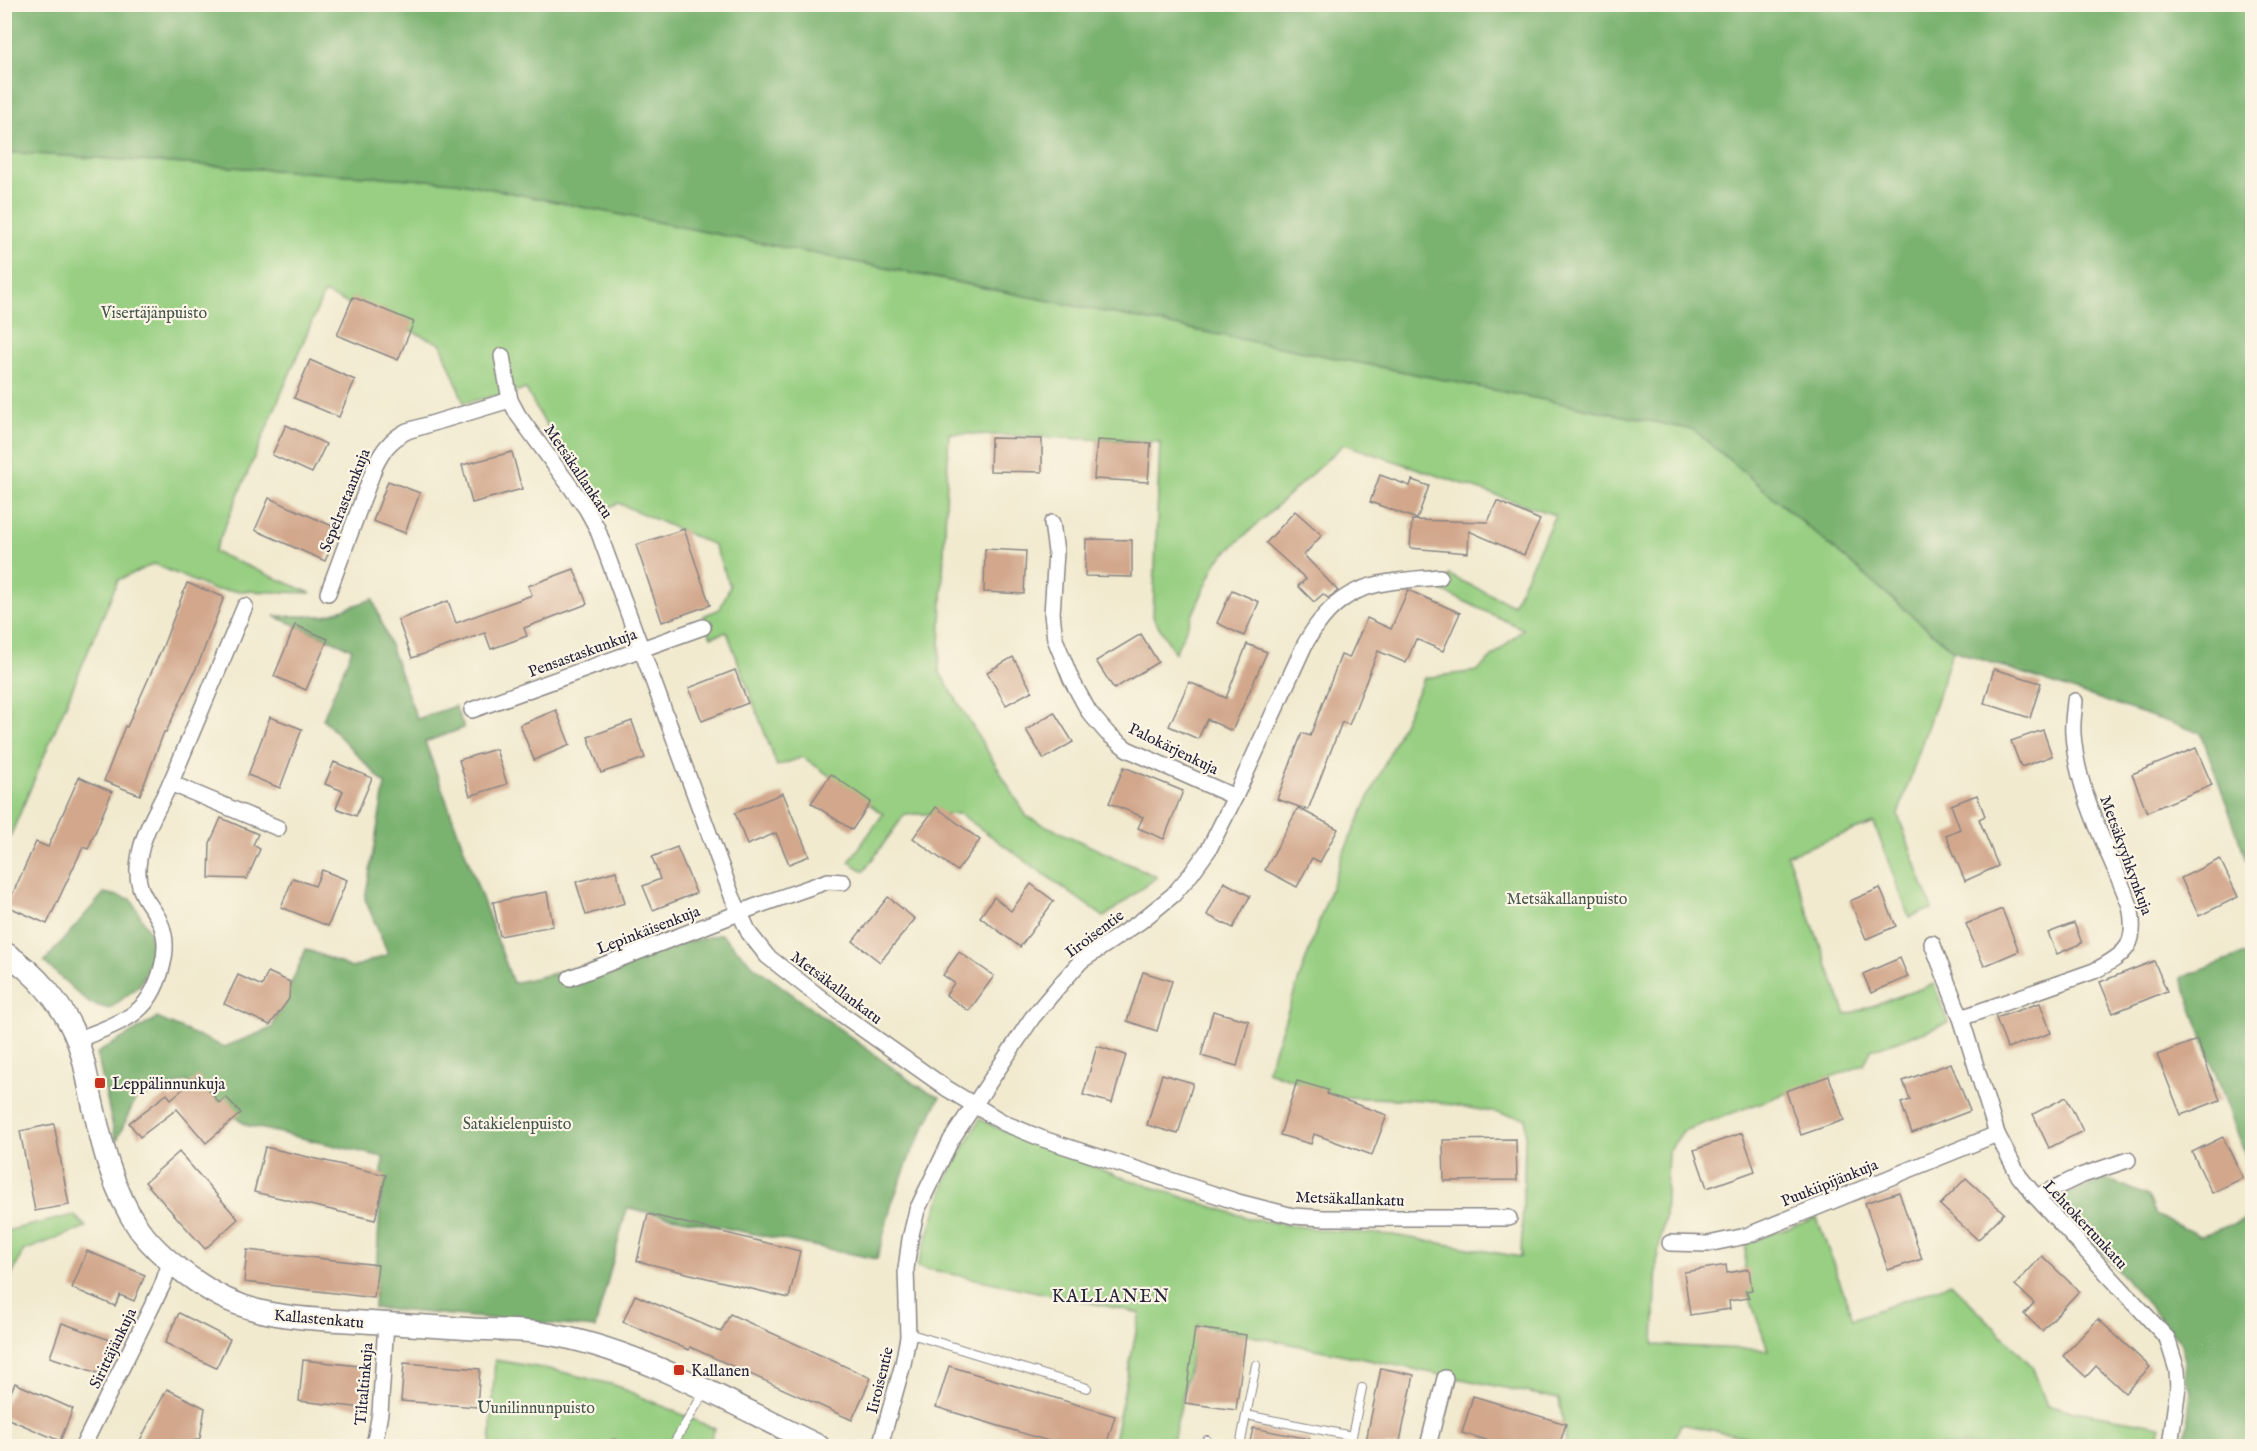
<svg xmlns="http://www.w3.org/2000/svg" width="2257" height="1451" font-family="'IM FELL English',serif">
<rect width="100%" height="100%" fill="#fcf5e5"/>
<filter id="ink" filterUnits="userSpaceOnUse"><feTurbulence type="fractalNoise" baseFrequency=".0167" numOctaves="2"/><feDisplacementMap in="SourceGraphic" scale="12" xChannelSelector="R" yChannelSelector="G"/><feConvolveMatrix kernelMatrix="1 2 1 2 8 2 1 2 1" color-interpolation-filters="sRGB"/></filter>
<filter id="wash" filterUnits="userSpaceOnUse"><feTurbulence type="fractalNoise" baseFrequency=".008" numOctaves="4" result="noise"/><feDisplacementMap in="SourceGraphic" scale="24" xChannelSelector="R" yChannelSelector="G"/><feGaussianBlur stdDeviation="1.35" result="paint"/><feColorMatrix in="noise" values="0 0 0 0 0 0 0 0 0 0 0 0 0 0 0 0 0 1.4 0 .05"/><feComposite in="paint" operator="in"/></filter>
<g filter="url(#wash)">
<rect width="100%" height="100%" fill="#f1eacf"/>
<!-- green -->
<g fill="#98cf82" stroke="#5d785e" stroke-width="1.5">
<polygon points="5,152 457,182 1694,430 1953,650 1898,815 1932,909 1909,917 1874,823 1787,855 1846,1015 1934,984 1948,1023 1871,1050 1864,1065 1683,1131 1668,1152 1665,1217 1657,1258 1654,1345 1768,1350 1744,1282 1746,1243 1817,1218 1853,1319 1951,1283 2032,1366 2047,1406 2161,1426 2156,1446 1792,1446 1681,1424 1671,1446 1564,1446 1566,1441 1559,1399 1198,1325 1172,1446 1113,1446 1140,1313 917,1267 946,1180 980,1119 999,1129 1118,1176 1251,1219 1323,1230 1393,1235 1521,1257 1526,1118 1425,1100 1340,1097 1267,1071 1342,856 1424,678 1477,671 1523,629 1442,591 1449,575 1513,605 1555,515 1344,444 1217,561 1175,653 1153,617 1160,442 949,433 939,671 1027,817 1157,877 1104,917 960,814 905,814 864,871 849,862 883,814 803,757 777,766 727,632 711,637 703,616 720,609 730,586 714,545 618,503 608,508 541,417 526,389 464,403 441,344 324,293 214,552 311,593 214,590 154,564 118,580 5,849"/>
<polygon points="74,1215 86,1227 23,1251 5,1291 5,1231"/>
<polygon points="495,1360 554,1370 614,1385 715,1429 708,1446 490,1446"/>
</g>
<!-- forest -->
<g fill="#7ab270" stroke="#4e6a56" stroke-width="1.5">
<polygon points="4,5 2252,5 2252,875 2201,733 1953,650 1694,430 457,182 5,152"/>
<polygon points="373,599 417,719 455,706 464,728 425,742 513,983 721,934 754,966 916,1085 940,1097 910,1156 892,1203 877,1259 627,1208 595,1328 374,1308 383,1157 246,1125 186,1081 135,1100 116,1142 97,1053 157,1018 224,1047 272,1028 306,949 352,968 388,954 365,899 385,784 323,719 352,649 274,616 324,616"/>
<polygon points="104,893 131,899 150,933 152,958 139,986 109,1009 89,1003 44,962"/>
<polygon points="2252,951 2252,1174 2181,978"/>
<polygon points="2106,1179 2148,1196 2156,1215 2200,1236 2252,1217 2252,1446 2185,1446 2191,1390 2186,1377 2182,1343 2055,1199"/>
</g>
<g id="blocks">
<!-- building -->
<g fill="#d2a78c">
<polygon points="353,297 414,322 398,360 337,335"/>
<polygon points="310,360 355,380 339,417 294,398"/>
<polygon points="286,425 326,444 312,473 272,455"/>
<polygon points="991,438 1042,439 1042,472 990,471"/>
<polygon points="1097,440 1151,443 1148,482 1094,479"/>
<polygon points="512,452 522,489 472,503 462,465"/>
<polygon points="1380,475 1410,486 1412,480 1429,486 1417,519 1370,502"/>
<polygon points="388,481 420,493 405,533 373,521"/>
<polygon points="269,498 339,529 325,561 255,530"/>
<polygon points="1497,501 1540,520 1524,555 1469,531 1468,553 1410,548 1412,520 1488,522"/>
<polygon points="1295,511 1322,535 1304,555 1338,591 1328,598 1323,594 1314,602 1298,586 1306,579 1266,543"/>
<polygon points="684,529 710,605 662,622 636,545"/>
<polygon points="1086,539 1132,540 1132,577 1085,576"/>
<polygon points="985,549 1026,551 1024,594 984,592"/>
<polygon points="574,569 587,604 524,628 527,636 491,649 485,633 412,658 398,620 448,601 456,623 532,595 528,586"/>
<polygon points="187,583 224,597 200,660 166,732 164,732 140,795 104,781 125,726 127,727 163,646"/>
<polygon points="1232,590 1259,602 1244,636 1217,623"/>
<polygon points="1408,590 1460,613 1443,651 1416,639 1406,663 1378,651 1349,725 1342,722 1308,810 1277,799 1302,733 1310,736 1341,655 1349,658 1367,618 1391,629"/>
<polygon points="295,625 328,639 306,690 274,676"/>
<polygon points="1141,634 1158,662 1114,689 1096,661"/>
<polygon points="1247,644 1267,652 1232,731 1207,719 1198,739 1169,726 1189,682 1226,698"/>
<polygon points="1013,657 1032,691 1006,705 987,672"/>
<polygon points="1994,669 2041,683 2030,718 1984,703"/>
<polygon points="735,670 748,703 702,721 689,688"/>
<polygon points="556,710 570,745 534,760 520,725"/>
<polygon points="1054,712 1073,742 1044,759 1026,730"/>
<polygon points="270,717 302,729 280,788 248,775"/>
<polygon points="632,721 645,758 601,773 588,737"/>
<polygon points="2043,730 2052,756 2021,767 2011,741"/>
<polygon points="2196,748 2212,785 2147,812 2132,774"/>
<polygon points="496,749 507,784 470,796 459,760"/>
<polygon points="334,762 372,778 356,816 336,808 343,791 325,784"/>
<polygon points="1124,767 1183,791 1164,839 1138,828 1143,817 1109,803"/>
<polygon points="831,774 871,802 852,830 811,803"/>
<polygon points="79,777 112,792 88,849 83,847 47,924 7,906 36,842 48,847"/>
<polygon points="783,793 809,856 789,864 776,833 747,845 735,813"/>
<polygon points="1977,795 1985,816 1979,819 1998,866 1965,881 1946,835 1960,829 1951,805"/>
<polygon points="936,807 980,840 957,871 913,838"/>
<polygon points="1298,808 1338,829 1320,862 1312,858 1297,887 1265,870"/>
<polygon points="221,818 258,834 253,845 260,849 247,879 209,878 210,843"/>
<polygon points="677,847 696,893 653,910 643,886 660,879 652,857"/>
<polygon points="2220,859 2238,897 2199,916 2181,878"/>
<polygon points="322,870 347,880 328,926 281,907 293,878 315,886"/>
<polygon points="616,871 625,903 586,915 576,882"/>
<polygon points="1224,882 1250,896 1233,928 1207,915"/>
<polygon points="1031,884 1054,901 1020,947 980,917 994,897 1011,911"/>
<polygon points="1880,888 1896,926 1866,939 1850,901"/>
<polygon points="547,892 553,926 500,936 493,902"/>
<polygon points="888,897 915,919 880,962 853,941"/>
<polygon points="2002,909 2019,951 1984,966 1966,924"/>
<polygon points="2074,923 2082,943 2057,954 2048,933"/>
<polygon points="959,952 994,976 969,1011 946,995 954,983 943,975"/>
<polygon points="1900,958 1908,977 1871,993 1863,974"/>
<polygon points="2154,961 2167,991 2113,1013 2100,982"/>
<polygon points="268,972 290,982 289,999 270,1025 224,1004 238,975 262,986"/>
<polygon points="1143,972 1172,981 1157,1031 1127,1021"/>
<polygon points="2040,1003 2051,1033 2007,1048 1996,1018"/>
<polygon points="1213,1011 1249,1021 1237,1066 1201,1056"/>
<polygon points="2197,1040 2220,1100 2181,1115 2157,1055"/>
<polygon points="1097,1046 1126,1055 1112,1103 1083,1095"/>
<polygon points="1951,1063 1970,1111 1912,1133 1901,1103 1910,1100 1903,1081"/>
<polygon points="1162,1074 1193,1083 1178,1134 1147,1125"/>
<polygon points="198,1076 219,1103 226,1097 241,1113 206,1143 177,1109 140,1137 129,1123 167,1094 171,1099"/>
<polygon points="1829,1076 1844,1120 1801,1135 1786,1091"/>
<polygon points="1297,1081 1328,1090 1327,1094 1387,1115 1372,1155 1314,1134 1311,1144 1280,1135"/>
<polygon points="2066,1097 2083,1131 2049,1148 2033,1114"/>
<polygon points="54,1124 69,1205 35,1211 20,1131"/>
<polygon points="1742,1133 1755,1171 1707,1188 1694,1150"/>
<polygon points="2223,1137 2243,1178 2212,1193 2192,1152"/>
<polygon points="1516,1139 1517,1180 1444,1181 1443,1140"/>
<polygon points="265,1147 386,1175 375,1220 254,1192"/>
<polygon points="179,1152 238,1219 205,1249 145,1182"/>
<polygon points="1966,1178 2004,1213 1978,1240 1940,1205"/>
<polygon points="1899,1192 1922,1259 1888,1270 1865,1203"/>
<polygon points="648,1214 800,1251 789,1298 637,1261"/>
<polygon points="247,1250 378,1265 374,1298 244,1282"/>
<polygon points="87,1251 145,1275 134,1301 120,1295 115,1306 72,1288"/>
<polygon points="2042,1256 2079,1291 2042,1331 2024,1314 2034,1303 2015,1285"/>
<polygon points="1726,1265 1727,1273 1749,1269 1752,1290 1746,1291 1749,1298 1729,1301 1730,1309 1690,1315 1684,1272"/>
<polygon points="635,1295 721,1332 730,1314 871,1378 852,1420 690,1347 689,1350 623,1322"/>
<polygon points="179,1313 230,1339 216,1368 165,1343"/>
<polygon points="2098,1319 2150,1367 2125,1393 2096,1366 2086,1377 2063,1356"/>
<polygon points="62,1323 116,1342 104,1375 50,1357"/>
<polygon points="1195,1328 1246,1335 1236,1410 1185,1403"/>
<polygon points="303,1360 368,1367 364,1408 299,1401"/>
<polygon points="404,1363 480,1369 477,1407 401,1401"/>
<polygon points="949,1366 1115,1416 1106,1446 1065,1446 936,1407"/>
<polygon points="1381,1368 1414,1375 1399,1446 1365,1446"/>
<polygon points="15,1383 73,1409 60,1441 4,1417 4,1407"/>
<polygon points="167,1389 205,1408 200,1438 183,1446 137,1446"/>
<polygon points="1473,1396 1566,1424 1559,1446 1507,1446 1462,1433"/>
<polygon points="1253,1428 1310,1439 1309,1446 1249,1446"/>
</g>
</g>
</g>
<g filter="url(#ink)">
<use href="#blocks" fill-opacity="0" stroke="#8a8685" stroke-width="1.5"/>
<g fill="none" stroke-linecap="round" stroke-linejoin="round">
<defs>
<g id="lane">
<polyline points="908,1333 1087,1388"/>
<polyline points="1246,1415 1352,1436 1362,1388"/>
<polyline points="614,1443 623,1446"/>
<polyline points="672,1446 705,1391"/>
<polyline points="1207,1446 1207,1440"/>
<polyline points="1240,1446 1256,1365"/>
</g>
<g id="street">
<polyline points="502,356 510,400 518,415 586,508 597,528 732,896 749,933 767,956 840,1013 946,1088 1004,1123 1043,1139 1238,1202 1293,1216 1324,1218 1509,1218"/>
<polyline points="1052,523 1056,552 1052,614 1055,639 1071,679 1089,712 1107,733 1127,749 1235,797"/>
<path d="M328,593l47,-127c8,-16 15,-26 32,-35l103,-31"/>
<polyline points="472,710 703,627"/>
<polyline points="170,783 278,828"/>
<polyline points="1932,943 1961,1018 1997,1134 2019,1176 2036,1197 2167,1338 2177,1370 2178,1387 2170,1446"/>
<polyline points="570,978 757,906 828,881 843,882"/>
<path d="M1961,1018l133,-47c33,-17 44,-27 36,-65 -21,-56 -53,-112 -57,-172 -1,-11 1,-22 2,-33"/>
<path d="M77,1040c23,-10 60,-20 73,-44 10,-16 18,-43 14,-61 -5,-30 -32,-35 -25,-76 4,-30 23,-56 35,-84 24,-56 47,-113 71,-169"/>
<polyline points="2036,1197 2080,1176 2128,1160"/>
<polyline points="1670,1243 1708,1244 1746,1236 1997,1134"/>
<polyline points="83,1446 162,1286 170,1263"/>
<polyline points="374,1446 380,1413 386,1324"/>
<path d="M880,1446l23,-82 5,-27 -2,-68 4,-30 7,-29 34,-70 81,-122 26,-31 23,-26 60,-40 32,-26 18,-21 18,-25 26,-52 70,-153c35,-63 71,-61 135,-67"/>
<polyline points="1428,1446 1445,1378"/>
</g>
<path id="secondary" d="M4,952c32,21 59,52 73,88 7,18 10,37 14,56 10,45 21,94 48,133 16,22 36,38 58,53 47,34 95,36 150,39 42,3 85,5 127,8 28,1 56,1 84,7 89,17 179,71 261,110"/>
</defs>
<!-- lane casing -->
<use href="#lane" stroke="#8a8685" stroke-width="10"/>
<!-- street casing -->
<use href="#street" stroke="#8a8685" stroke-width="18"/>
<!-- secondary casing -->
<use href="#secondary" stroke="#8a8685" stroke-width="24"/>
<!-- lane -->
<use href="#lane" stroke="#fff" stroke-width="8"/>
<!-- street -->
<use href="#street" stroke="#fff" stroke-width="15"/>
<!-- secondary -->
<use href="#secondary" stroke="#fff" stroke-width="21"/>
</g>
</g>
<!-- markers -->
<g fill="#c8321e" stroke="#fcf5e5" stroke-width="2">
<rect x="94" y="1077" width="12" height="12" rx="3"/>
<rect x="673" y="1364" width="12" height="12" rx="3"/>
</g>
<g text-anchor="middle" stroke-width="4.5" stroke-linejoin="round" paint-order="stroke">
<!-- park labels -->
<g font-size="16" fill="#455650" stroke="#fcf5e5">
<text x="154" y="318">Visertäjänpuisto</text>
<text x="1567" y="904">Metsäkallanpuisto</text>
<text x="517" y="1129">Satakielenpuisto</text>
<text x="536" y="1413">Uunilinnunpuisto</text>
</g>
<!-- street labels -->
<g font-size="16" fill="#22223b" stroke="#fcf5e5">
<text transform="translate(579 471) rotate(56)" y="6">Metsäkallankatu</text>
<text transform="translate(344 500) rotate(-68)" y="6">Sepelrastaankuja</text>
<text transform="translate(582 652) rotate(-20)" y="6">Pensastaskunkuja</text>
<text transform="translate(1174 748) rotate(26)" y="6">Palokärjenkuja</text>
<text transform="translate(2127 855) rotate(70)" y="6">Metsäkyyhkynkuja</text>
<text transform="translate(648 929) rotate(-21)" y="6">Lepinkäisenkuja</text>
<text transform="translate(1094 933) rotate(-37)" y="6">Iiroisentie</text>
<text transform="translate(837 987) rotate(37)" y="6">Metsäkallankatu</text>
<text transform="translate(1829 1182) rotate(-22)" y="6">Puukiipijänkuja</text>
<text transform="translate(1350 1198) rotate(2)" y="6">Metsäkallankatu</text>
<text transform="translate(2086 1224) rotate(47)" y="6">Lehtokertunkatu</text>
<text transform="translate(319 1318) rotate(5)" y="6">Kallastenkatu</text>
<text transform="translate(112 1348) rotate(-64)" y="6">Sirittäjänkuja</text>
<text transform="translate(879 1380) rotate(-76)" y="6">Iiroisentie</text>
<text transform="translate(363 1384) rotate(-85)" y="6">Tiltaltinkuja</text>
</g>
<!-- poi labels -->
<g font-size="16" fill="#22223b" stroke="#fcf5e5" text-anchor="start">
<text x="112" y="1089">Leppälinnunkuja</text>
<text x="691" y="1376">Kallanen</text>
</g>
<!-- neighbourhood labels -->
<g font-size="18" letter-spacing="1.5" fill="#22223b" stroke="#fcf5e5">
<text x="1111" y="1302">KALLANEN</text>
</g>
</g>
<!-- margin -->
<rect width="2257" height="1451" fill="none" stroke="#fcf5e5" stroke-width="24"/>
</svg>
